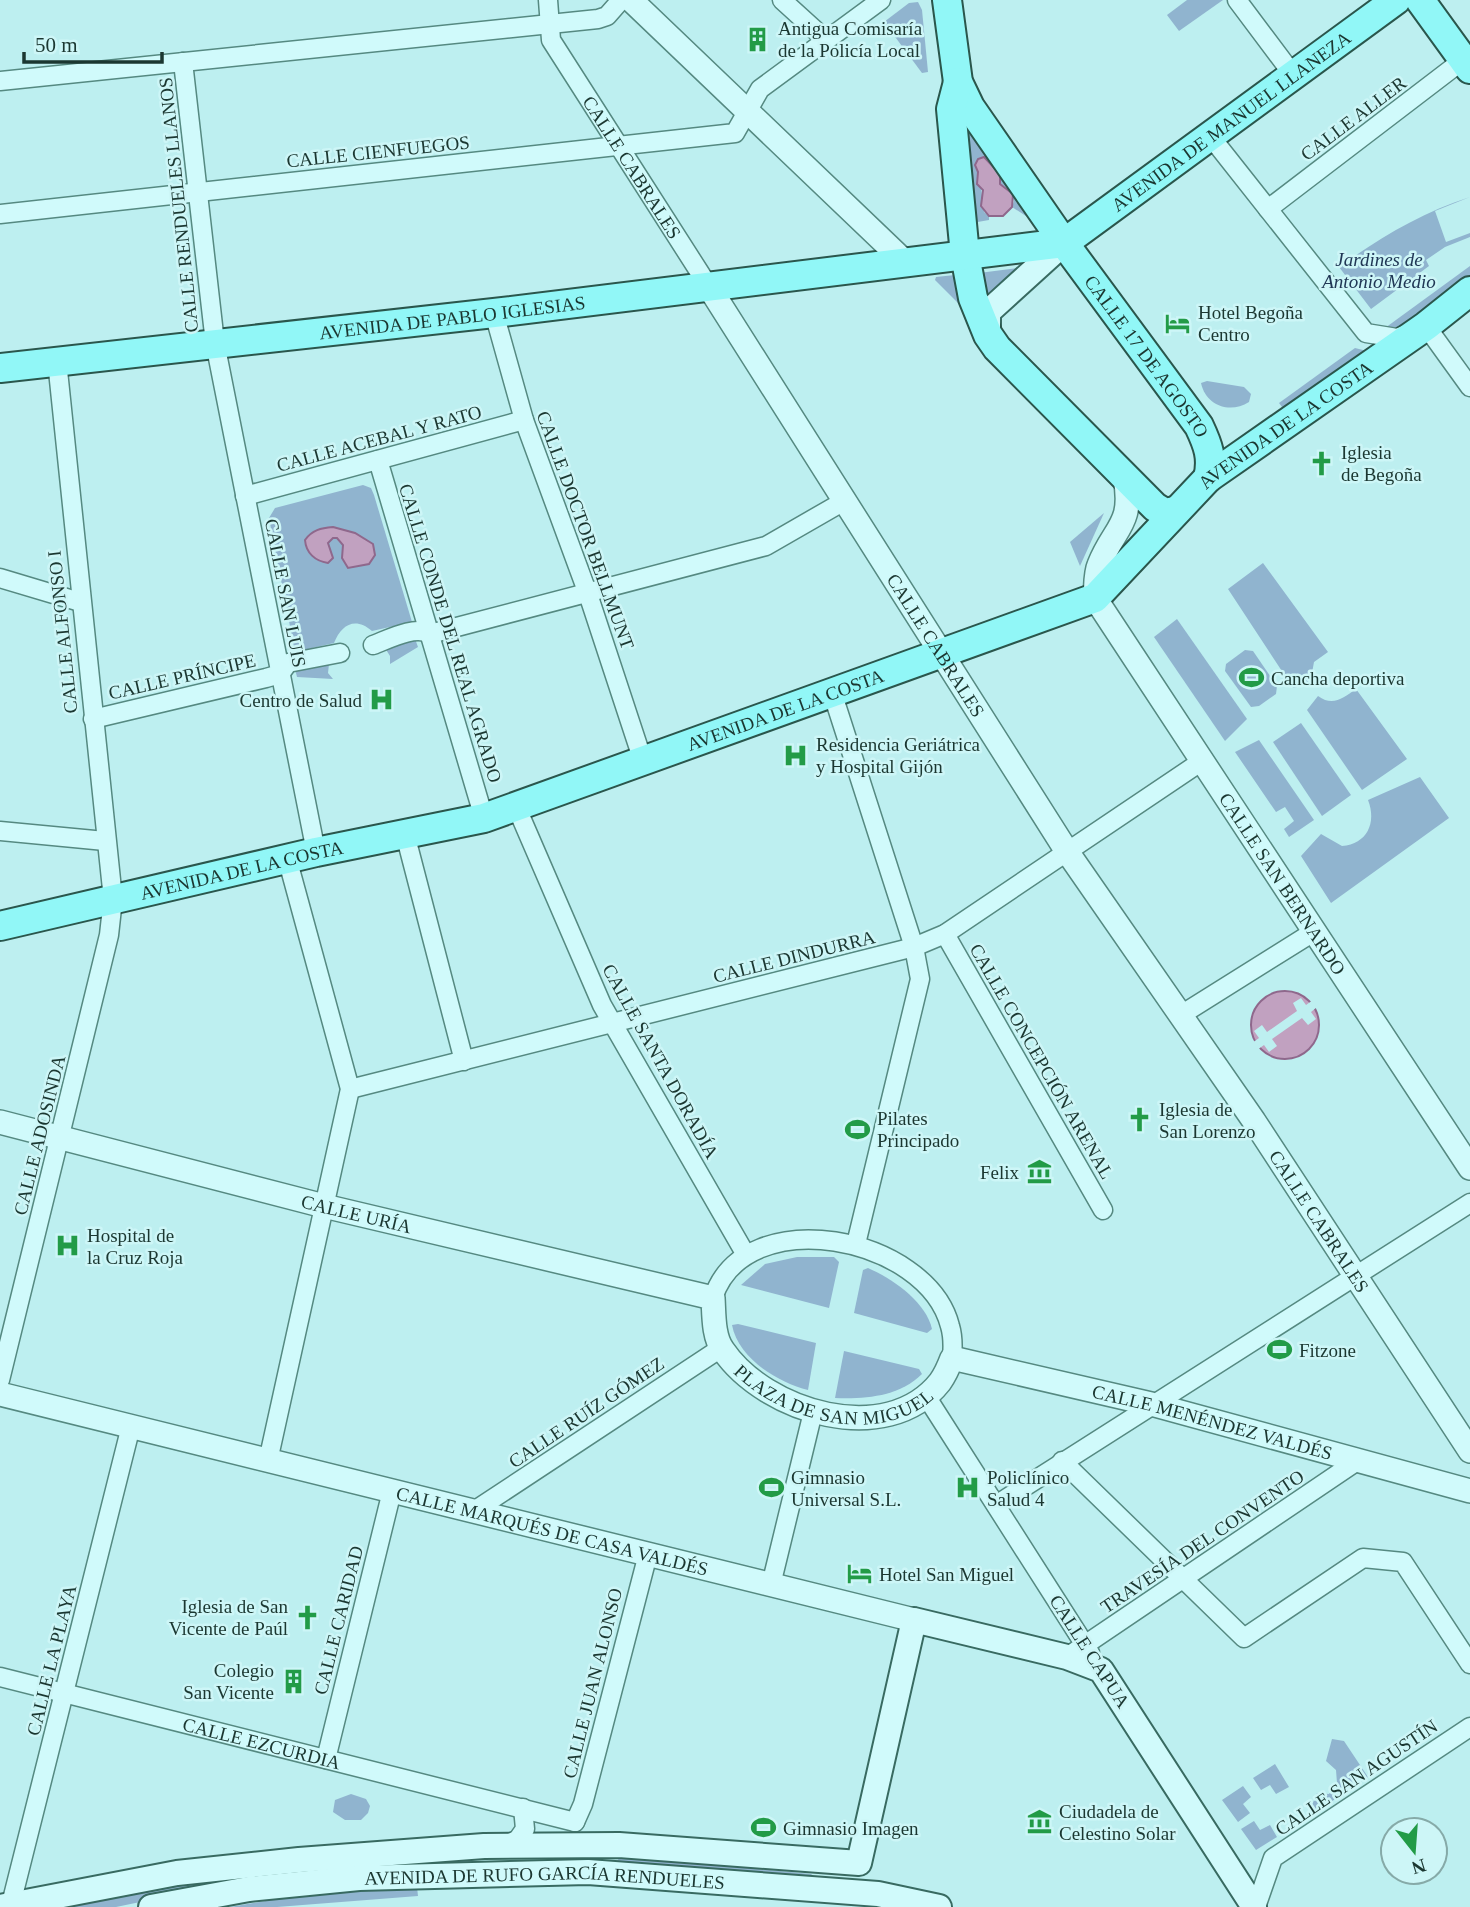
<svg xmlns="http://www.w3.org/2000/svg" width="1470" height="1907" font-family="Georgia,serif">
<rect width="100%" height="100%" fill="#bdeff0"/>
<!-- green -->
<g fill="#90b4cf">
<polygon points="1187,0 1223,0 1179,31 1167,15"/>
<polygon points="918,2 922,10 928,72 922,73 884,22 909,3"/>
<polygon points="963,111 1040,214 1029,218 1012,207 1014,201 1009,189 979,172 984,212 989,216 989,220 972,223"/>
<path d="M1470,197l-35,14 11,31 24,-9v4l-25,10 -19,13 3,6 -58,43 -32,-42c42,-30 82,-54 131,-70z"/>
<polygon points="1470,266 1470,278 1402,331 1385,328"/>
<polygon points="1018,268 1018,273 985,299 979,273"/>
<polygon points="955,275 961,302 959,304 935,280 936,277"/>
<polygon points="1355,348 1371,352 1285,411 1279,403"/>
<path d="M1207,381l37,6 7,7 -2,8c-19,12 -43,4 -48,-19z"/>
<path d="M363,485l8,3 3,7 38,127 -40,9c-17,-15 -31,-6 -38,12l-35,8 -5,-4 -25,-129 6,-10z"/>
<polygon points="1104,513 1080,566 1070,542"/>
<polygon points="1263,563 1328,652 1314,662 1310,684 1293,688 1228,589"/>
<polygon points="1177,619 1247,719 1225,741 1154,637"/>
<polygon points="414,636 418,647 390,664 390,656 385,648"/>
<polygon points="1245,650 1253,651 1277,686 1276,694 1259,706 1251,707 1225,671 1226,664"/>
<polygon points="336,658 329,664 328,673 333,679 297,677 295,669"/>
<path d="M1356,689l51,70 -45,31 -55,-80 11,-14c15,11 25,2 38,-7z"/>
<polygon points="1301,723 1351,795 1322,816 1273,742"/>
<polygon points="1259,740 1314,820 1289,837 1284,829 1294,821 1285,807 1276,812 1235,752"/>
<path d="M1420,777l29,41 -118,85 -30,-47 20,-22 21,12c25,-2 35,-23 26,-46z"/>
<polygon points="797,1257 834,1257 839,1262 829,1308 741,1285 765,1264"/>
<path d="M868,1268c25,11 58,34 64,61l-5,4 -73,-20 9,-43z"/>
<path d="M738,1324l78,19 -8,47c-31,-8 -70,-32 -76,-65z"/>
<path d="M844,1351l75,18 3,5c-23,23 -57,25 -87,24z"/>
<polygon points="1332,1739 1344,1741 1368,1777 1316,1812 1312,1805 1317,1793 1329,1794 1337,1783 1336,1770 1326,1761"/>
<polygon points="1275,1764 1289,1787 1276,1794 1270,1785 1261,1790 1253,1778"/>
<polygon points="1243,1786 1251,1797 1243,1804 1250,1813 1238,1822 1222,1800"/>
<polygon points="351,1794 366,1799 370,1806 368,1813 361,1820 345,1820 333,1812 335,1800"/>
<polygon points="1254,1821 1260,1830 1270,1825 1277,1837 1256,1850 1241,1829"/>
<polygon points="621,1856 811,1874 815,1877 619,1865 617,1861"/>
<polygon points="471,1858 469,1867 208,1888 116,1907 69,1907 208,1880"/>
<polygon points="417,1887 418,1896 277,1907 230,1907 294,1896"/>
</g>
<!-- water -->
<g fill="#c1a1c0" stroke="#8f688c" stroke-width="2">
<polygon points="984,157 1000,174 1000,184 1013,194 1012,207 1003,216 989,216 981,206 983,190 977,184 978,172 975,165 978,159"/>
<path d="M333,527l22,6 18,11 2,11 -6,9 -21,4 -6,-10 1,-13 -6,-7h-4l-5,5 5,15 -5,5c-13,-2 -22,-10 -23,-23 7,-10 16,-12 28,-13z"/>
<circle cx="1285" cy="1025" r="34"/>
</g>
<!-- pier -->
<polygon fill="#bdeff0" points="1301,998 1306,1005 1313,1000 1315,1003 1317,1007 1311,1012 1316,1019 1308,1025 1302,1018 1272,1039 1277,1046 1269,1052 1264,1045 1257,1050 1252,1043 1259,1038 1254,1031 1262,1025 1267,1032 1297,1011 1293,1003"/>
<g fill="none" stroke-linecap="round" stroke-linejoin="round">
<defs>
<g id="minor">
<path id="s1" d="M548,0l3,40 158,247"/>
<polyline points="782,0 826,40"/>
<polyline points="1237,0 1294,76"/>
<polyline points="183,62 215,343 316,852"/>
<polyline points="0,81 598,19 607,16 621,0"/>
<polyline points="1211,137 1366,333 1397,338 1426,326 1470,387"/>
<polyline points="1268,209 1463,60"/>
<polyline points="0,214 735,133 760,89 881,0"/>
<polyline points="494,313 524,420 588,594 643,761"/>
<polyline points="378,460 484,818"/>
<polyline points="245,496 524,420"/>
<polyline points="0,578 80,602"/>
<path d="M373,645c16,-6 42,-20 57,-11l336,-88 80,-46"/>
<polyline points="832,692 914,947 920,979 856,1244"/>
<polyline points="93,719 266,678 280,674 288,663 340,653"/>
<polyline points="516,806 602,1005 746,1255"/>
<polyline points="0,831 105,841"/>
<polyline points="405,834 464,1061"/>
<polyline points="945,934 1103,1210"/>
<polyline points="1181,1015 1315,931"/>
<polyline points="350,1089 914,947 945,934 1202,761"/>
<path d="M713,1298c32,-98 214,-62 237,28 3,10 3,21 2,32"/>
<polyline points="0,1380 109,935 113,899 57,361"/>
<polyline points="926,1396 1090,1653"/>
<polyline points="268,1461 350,1089 287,858"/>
<polyline points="1062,1461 1244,1638 1363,1558 1403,1562 1470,1664"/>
<polyline points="996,1505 1470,1203"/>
<polyline points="474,1511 721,1348"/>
<polyline points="771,1585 813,1412"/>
<polyline points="1067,1657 1360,1459"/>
<path id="s2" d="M0,1677l575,145"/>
<polyline points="326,1759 392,1491"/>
<polyline points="575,1822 583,1804 648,1554"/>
<polyline points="505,1846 518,1839 525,1829 523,1808"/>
<polyline points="11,1904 131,1426"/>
<polyline points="1256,1907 1273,1858 1470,1727"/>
</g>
<g id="tertiary">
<polyline points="631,0 905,262"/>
<path id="s3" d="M709,287l357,563 188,271 216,330"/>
<path id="s4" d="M1125,478c9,47 -11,49 -26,87 -4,9 -3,23 -4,33l375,570"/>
<path id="s5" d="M0,1122l324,84 389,92c1,16 0,39 10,52 42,62 164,99 217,32 5,-7 9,-16 12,-24l199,46 319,87"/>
<path id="s6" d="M0,1394l914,226"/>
</g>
<g id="secondary">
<polyline points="988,335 988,312 1064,243"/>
<polyline points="0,1907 177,1873 299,1860 484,1846 619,1845 859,1863 914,1620 1067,1657 1101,1670 1254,1907"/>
<path id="s7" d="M151,1907l98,-18 110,-11 229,-6 290,22 61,13"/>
</g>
<g id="primary">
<path id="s8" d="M947,0l11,82 12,25 94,136 135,183c9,19 14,32 9,52"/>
<polyline points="1420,0 1470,69"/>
<polyline points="958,82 951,109 965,255 973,298 988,335 997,348 1155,507 1165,513 1175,511"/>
<path id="s9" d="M0,368l494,-55 570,-70 332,-243"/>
<path id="s10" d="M0,926l316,-74 168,-34 611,-220 113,-120 218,-152 44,-35"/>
</g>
</defs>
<!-- minor casing -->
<use href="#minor" stroke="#558981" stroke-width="21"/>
<!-- tertiary casing -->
<use href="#tertiary" stroke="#558981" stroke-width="26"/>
<!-- secondary casing -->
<use href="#secondary" stroke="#386a61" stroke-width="28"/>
<!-- primary casing -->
<use href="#primary" stroke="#2a564c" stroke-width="32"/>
<!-- minor -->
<use href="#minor" stroke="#d0fafb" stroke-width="18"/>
<!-- tertiary -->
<use href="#tertiary" stroke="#d0fafb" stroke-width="23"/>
<!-- secondary -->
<use href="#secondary" stroke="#d0fafb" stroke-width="24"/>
<!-- primary -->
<use href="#primary" stroke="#91f7f7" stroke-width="28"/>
</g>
<!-- icons -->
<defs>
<symbol id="building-bare" viewBox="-9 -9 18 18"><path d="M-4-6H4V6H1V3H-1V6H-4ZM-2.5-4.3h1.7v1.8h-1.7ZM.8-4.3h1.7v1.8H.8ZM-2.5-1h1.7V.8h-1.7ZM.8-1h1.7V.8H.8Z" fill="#229b47" stroke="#cdf6f7" stroke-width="2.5" paint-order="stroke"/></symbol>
<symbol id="hotel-bare" viewBox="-9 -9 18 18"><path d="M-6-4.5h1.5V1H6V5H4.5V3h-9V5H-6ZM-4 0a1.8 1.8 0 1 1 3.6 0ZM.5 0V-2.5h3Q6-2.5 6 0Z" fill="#229b47" stroke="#cdf6f7" stroke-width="2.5" paint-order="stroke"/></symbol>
<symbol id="church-bare" viewBox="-9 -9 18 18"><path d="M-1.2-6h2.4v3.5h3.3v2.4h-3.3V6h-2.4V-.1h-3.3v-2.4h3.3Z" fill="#229b47" stroke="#cdf6f7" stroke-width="2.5" paint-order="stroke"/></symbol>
<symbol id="stadium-bare" viewBox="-9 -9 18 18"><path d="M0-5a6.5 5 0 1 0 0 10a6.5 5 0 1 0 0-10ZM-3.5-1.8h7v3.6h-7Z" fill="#229b47" stroke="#cdf6f7" stroke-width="2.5" paint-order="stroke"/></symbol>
<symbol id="hospital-bare" viewBox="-9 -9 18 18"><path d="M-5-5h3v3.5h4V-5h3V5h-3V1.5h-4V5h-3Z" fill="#229b47" stroke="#cdf6f7" stroke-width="2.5" paint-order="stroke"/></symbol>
<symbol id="museum-bare" viewBox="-9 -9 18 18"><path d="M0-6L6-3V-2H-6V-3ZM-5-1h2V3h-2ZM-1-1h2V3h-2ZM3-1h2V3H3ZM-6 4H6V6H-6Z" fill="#229b47" stroke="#cdf6f7" stroke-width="2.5" paint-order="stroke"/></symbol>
</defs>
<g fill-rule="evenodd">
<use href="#building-bare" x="740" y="22" width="35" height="35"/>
<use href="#hotel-bare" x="1160" y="306" width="35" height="35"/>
<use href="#church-bare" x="1304" y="446" width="35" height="35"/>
<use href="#stadium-bare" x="1234" y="660" width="35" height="35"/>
<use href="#hospital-bare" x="364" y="682" width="35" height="35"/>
<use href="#hospital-bare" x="778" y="738" width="35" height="35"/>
<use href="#church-bare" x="1122" y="1102" width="35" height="35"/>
<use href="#stadium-bare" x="840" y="1112" width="35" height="35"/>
<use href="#museum-bare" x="1022" y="1154" width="35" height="35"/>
<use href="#hospital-bare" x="50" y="1228" width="35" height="35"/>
<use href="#stadium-bare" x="1262" y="1332" width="35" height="35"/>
<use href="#stadium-bare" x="754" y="1470" width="35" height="35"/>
<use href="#hospital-bare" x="950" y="1470" width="35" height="35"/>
<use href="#hotel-bare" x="842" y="1556" width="35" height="35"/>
<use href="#church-bare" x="290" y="1600" width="35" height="35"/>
<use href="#building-bare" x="276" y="1664" width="35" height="35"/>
<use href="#museum-bare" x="1022" y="1804" width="35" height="35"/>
<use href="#stadium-bare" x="746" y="1810" width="35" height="35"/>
</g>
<g text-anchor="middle" stroke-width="5" stroke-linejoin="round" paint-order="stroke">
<!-- poi labels -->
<g font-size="19" fill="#1b3731" stroke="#cdf6f7" text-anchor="start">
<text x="778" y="35">Antigua Comisaría<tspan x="778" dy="22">de la Policía Local</tspan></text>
<text x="1198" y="319">Hotel Begoña<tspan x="1198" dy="22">Centro</tspan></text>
<text x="1341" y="459">Iglesia<tspan x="1341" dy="22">de Begoña</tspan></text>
<text x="1271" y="685">Cancha deportiva</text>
<text x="362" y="707" text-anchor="end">Centro de Salud</text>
<text x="816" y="751">Residencia Geriátrica<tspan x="816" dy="22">y Hospital Gijón</tspan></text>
<text x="1159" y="1116">Iglesia de<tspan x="1159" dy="22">San Lorenzo</tspan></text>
<text x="877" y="1125">Pilates<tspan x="877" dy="22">Principado</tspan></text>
<text x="1019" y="1179" text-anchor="end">Felix</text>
<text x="87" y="1242">Hospital de<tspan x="87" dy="22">la Cruz Roja</tspan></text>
<text x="1299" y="1357">Fitzone</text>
<text x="791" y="1484">Gimnasio<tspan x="791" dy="22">Universal S.L.</tspan></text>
<text x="987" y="1484">Policlínico<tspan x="987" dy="22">Salud 4</tspan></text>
<text x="879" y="1581">Hotel San Miguel</text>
<text x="288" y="1613" text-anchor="end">Iglesia de San<tspan x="288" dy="22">Vicente de Paúl</tspan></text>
<text x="274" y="1677" text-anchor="end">Colegio<tspan x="274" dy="22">San Vicente</tspan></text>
<text x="1059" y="1818">Ciudadela de<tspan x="1059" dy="22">Celestino Solar</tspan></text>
<text x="783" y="1835">Gimnasio Imagen</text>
</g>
<!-- street labels -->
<g font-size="19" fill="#1b3731" stroke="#cdf6f7">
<text transform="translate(1353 118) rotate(-37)" y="7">CALLE ALLER</text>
<text dy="7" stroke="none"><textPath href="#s9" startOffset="1278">AVENIDA DE MANUEL LLANEZA</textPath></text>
<text transform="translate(378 151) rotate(-6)" y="7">CALLE CIENFUEGOS</text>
<text dy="7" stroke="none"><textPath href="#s1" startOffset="191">CALLE CABRALES</textPath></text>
<text transform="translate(178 205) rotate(-96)" y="7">CALLE RENDUELES LLANOS</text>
<text dy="7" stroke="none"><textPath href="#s9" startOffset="455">AVENIDA DE PABLO IGLESIAS</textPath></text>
<text dy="7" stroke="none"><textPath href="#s8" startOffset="416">CALLE 17 DE AGOSTO</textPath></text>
<text dy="7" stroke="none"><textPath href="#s10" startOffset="1404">AVENIDA DE LA COSTA</textPath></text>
<text transform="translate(379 438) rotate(-15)" y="7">CALLE ACEBAL Y RATO</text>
<text transform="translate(586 530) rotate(70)" y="7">CALLE DOCTOR BELLMUNT</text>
<text transform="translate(286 593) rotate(79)" y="7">CALLE SAN LUIS</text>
<text transform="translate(62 632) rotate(-96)" y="7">CALLE ALFONSO I</text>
<text transform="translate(451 633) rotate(73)" y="7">CALLE CONDE DEL REAL AGRADO</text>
<text dy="7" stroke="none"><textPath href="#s3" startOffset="424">CALLE CABRALES</textPath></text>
<text transform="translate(182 676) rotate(-13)" y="7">CALLE PRÍNCIPE</text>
<text dy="7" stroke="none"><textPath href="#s10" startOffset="816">AVENIDA DE LA COSTA</textPath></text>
<text dy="7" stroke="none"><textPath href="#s10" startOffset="248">AVENIDA DE LA COSTA</textPath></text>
<text dy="7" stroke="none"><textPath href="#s4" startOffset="469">CALLE SAN BERNARDO</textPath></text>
<text transform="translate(794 956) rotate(-14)" y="7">CALLE DINDURRA</text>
<text transform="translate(661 1061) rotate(61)" y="7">CALLE SANTA DORADÍA</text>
<text transform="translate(1042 1061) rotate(60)" y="7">CALLE CONCEPCIÓN ARENAL</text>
<text transform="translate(39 1135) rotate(-76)" y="7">CALLE ADOSINDA</text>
<text dy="7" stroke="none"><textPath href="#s5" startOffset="368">CALLE URÍA</textPath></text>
<text dy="7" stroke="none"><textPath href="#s3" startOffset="1116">CALLE CABRALES</textPath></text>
<text dy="7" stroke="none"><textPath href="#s5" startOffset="917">PLAZA DE SAN MIGUEL</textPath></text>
<text transform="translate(586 1412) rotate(-34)" y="7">CALLE RUÍZ GÓMEZ</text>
<text dy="7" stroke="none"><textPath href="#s5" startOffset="1332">CALLE MENÉNDEZ VALDÉS</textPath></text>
<text dy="7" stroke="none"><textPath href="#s6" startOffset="569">CALLE MARQUÉS DE CASA VALDÉS</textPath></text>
<text transform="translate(1202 1541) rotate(-34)" y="7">TRAVESÍA DEL CONVENTO</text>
<text transform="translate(338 1620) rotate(-76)" y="7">CALLE CARIDAD</text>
<text transform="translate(1090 1651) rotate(57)" y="7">CALLE CAPUA</text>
<text transform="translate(51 1660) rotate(-76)" y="7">CALLE LA PLAYA</text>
<text transform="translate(592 1683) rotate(-76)" y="7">CALLE JUAN ALONSO</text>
<text dy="7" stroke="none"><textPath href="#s2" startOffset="270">CALLE EZCURDIA</textPath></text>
<text transform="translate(1356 1777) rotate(-34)" y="7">CALLE SAN AGUSTÍN</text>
<text dy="7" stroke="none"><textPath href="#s7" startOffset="396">AVENIDA DE RUFO GARCÍA RENDUELES</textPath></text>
</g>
<!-- park labels -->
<g font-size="19" font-style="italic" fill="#203755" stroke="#cdf6f7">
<text x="1379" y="266">Jardines de<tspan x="1379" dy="22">Antonio Medio</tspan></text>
</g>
</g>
<!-- north arrow -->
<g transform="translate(1414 1851) rotate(163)"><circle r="33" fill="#cdf6f7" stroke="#86aaa8" stroke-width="2"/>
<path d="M0-5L12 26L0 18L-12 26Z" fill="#229b47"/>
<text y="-10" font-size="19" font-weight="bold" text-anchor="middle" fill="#1b3731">N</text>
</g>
<!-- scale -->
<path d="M24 52v10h138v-10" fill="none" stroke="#1b3731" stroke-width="3.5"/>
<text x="35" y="52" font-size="21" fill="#1b3731" stroke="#cdf6f7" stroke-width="5" paint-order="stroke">50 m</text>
</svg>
